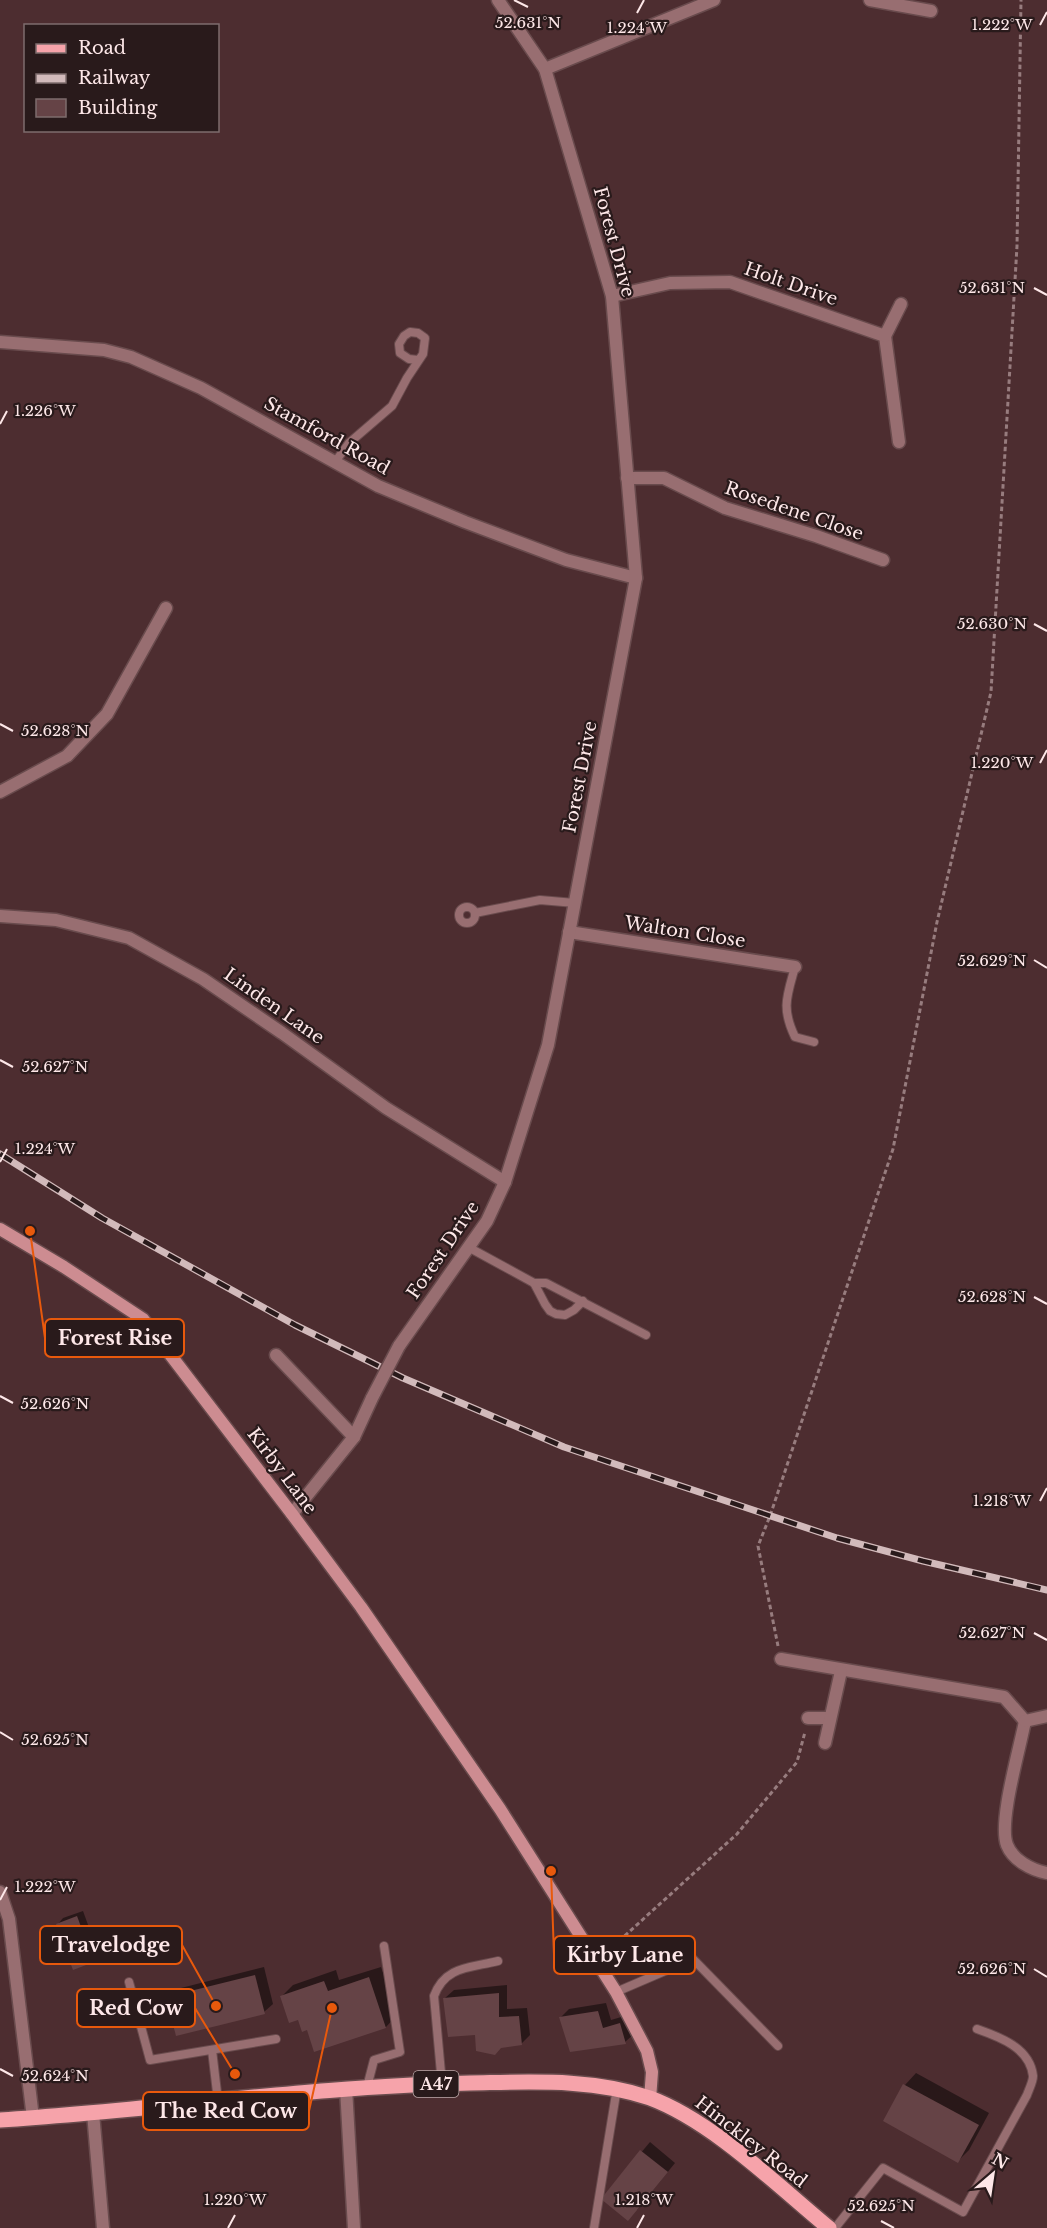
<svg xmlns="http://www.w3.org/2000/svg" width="1047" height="2228" font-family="'Libre Baskerville',serif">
<rect width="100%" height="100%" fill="#4d2d30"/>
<!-- shadow -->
<g fill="#0007">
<polygon points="83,1911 99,1955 93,1961 58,1924 63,1918"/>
<polygon points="264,1967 273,2004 264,2012 168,1998 177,1989"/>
<polygon points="381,1967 397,2015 386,2027 308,2028 282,1996 293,1985 336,1970 339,1980"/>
<polygon points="507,1985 507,2009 527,2008 530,2035 521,2044 476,2033 445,1998 454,1990"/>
<polygon points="606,2003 611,2020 628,2015 634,2034 625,2042 560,2018 569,2009"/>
<polygon points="916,2073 989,2113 969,2150 958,2161 885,2121 905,2085"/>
<polygon points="650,2142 675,2163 637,2210 603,2198"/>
</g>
<!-- building -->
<g fill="#654346">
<polygon points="77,1916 94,1962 73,1970 56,1924"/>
<polygon points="255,1975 265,2014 176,2036 166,1997"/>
<polygon points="369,1977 386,2028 314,2052 307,2030 302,2032 298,2020 289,2023 280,1996 324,1981 328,1991"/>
<polygon points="499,1993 499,2017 519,2016 522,2045 501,2048 495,2055 476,2051 475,2035 448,2037 443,1998"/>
<polygon points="598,2011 603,2028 620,2023 626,2044 570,2052 559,2017"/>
<polygon points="903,2084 979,2125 958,2163 883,2121"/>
<polygon points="640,2150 668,2172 628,2221 601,2199"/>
</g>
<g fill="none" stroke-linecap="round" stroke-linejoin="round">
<defs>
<g id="lane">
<polyline points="335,462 349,443 392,406 407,378 423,354 425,338 418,333 410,332 404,336 399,344 400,353 409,359 418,360"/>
<circle cx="467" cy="915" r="8"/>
<polyline points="475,913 540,900 575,903"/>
<path d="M795,967c-8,29 -14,41 0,70l19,5"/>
<polyline points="468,1247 534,1283 545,1304 550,1311 556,1314 565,1315 574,1310 583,1301"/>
<polyline points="534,1283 546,1283 646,1335"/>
<polyline points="129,1982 150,2060 276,2039"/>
<polyline points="616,1992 693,1959 778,2046"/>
<polyline points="212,2050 218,2101"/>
<path d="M442,2084l-8,-88c11,-30 36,-28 64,-35"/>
<polyline points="367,2087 374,2060 400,2052 384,1946"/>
<polyline points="594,2228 617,2088"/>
<path d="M835,2228l48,-60 80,44 64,-117c2,-6 6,-13 6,-19 -3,-28 -33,-39 -56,-47"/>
</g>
<g id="street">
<polyline points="870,0 931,11"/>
<polyline points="545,69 714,0"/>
<polyline points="612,296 670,283 730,282 885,336 899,442"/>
<polyline points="885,336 901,304"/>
<polyline points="0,342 104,350 131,357 201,388 378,486 465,522 566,560 636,578"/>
<polyline points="627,478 664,478 725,508 816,536 883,560"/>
<polyline points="0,792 67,756 107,714 166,608"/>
<polyline points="0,916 56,920 129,938 203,979 282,1033 386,1108 505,1182"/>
<polyline points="569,932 795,967"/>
<polyline points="399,1346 487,1221 505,1182 548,1045 636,578 612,296 545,69 498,0"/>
<polyline points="276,1355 354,1437"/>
<polyline points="292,1514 354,1437 372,1398"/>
<polyline points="781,1659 1004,1697 1025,1721"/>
<polyline points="808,1718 829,1718"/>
<path d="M1025,1721c-5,27 -27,101 -18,124 6,15 24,25 40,28"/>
<polyline points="1025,1721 1047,1716"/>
<polyline points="825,1743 841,1671"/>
<polyline points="0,1892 9,1919 33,2118"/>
<polyline points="346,2088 354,2228"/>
<polyline points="93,2113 103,2228"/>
</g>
<polyline id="secondary" points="0,1229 64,1267 143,1319 292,1514 361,1607 500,1809 616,1992 647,2051 652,2072 650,2099"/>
<path id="primary" d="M0,2120c157,-10 313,-34 470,-37 60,-1 122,-5 180,15 62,23 127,87 179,130"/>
</defs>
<!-- lane casing -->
<use href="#lane" stroke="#694b4d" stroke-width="10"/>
<!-- street casing -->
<use href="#street" stroke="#694b4d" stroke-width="15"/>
<!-- secondary casing -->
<use href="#secondary" stroke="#694b4d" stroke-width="15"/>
<!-- primary casing -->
<use href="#primary" stroke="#694b4d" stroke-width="18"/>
<!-- path -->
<g stroke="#977c7e" stroke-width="3" stroke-dasharray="4.5 3" stroke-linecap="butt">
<polyline points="778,1646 758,1546 770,1516 893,1149 937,922 991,692 1017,246 1021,0"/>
<polyline points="608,1951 737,1834 797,1762 805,1732"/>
</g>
<!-- lane -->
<use href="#lane" stroke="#986e71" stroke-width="8"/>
<!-- street -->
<use href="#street" stroke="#986e71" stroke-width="12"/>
<!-- secondary -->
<use href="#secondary" stroke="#cd8c91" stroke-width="12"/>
<!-- primary -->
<use href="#primary" stroke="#f6a3aa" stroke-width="15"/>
<defs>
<polyline id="rail" points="0,1154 102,1218 295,1325 403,1378 564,1447 837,1538 923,1561 1047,1590"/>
</defs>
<!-- rail casing -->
<use href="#rail" stroke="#d2babb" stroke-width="7"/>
<!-- rail -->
<use href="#rail" stroke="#291a1b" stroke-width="4.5" stroke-dasharray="14" stroke-linecap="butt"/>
<defs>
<polyline id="street-bridge" points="372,1398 399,1346"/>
</defs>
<!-- street-bridge casing -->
<use href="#street-bridge" stroke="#694b4d" stroke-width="15" stroke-linecap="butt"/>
<!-- street-bridge -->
<use href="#street-bridge" stroke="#986e71" stroke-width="12"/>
</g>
<!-- ticks -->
<path fill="none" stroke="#fde7e8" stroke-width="2" d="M514,0l14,7M637,13l7,-13M1040,25l7,-13M1034,288l13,7M0,424l7,-13M1034,624l13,7M0,724l13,7M1040,763l7,-13M1034,960l13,8M0,1060l13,7M0,1162l7,-13M1034,1297l13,7M0,1396l13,7M1040,1501l7,-13M1034,1633l13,7M0,1732l13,8M0,1900l7,-13M1034,1969l13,8M0,2069l13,7M881,2221l13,7M228,2228l7,-13M637,2228l7,-13"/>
<g text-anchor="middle" stroke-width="4.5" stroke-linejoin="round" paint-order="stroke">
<!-- shield labels -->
<rect fill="#291a1b" stroke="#bdaaaa" stroke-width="1.5" x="413.5" y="2071" width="45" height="26" rx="4.5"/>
<g font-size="16" font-weight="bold" fill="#fde7e8">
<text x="436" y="2090">A47</text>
</g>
<!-- street labels -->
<g font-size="18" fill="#fde7e8" stroke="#291a1b">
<text transform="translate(614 242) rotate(75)" y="6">Forest Drive</text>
<text transform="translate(791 284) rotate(19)" y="6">Holt Drive</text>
<text transform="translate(327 436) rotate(29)" y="6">Stamford Road</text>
<text transform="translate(794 511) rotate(19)" y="6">Rosedene Close</text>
<text transform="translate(580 777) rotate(-79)" y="6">Forest Drive</text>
<text transform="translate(685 932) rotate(9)" y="6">Walton Close</text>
<text transform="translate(274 1006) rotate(35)" y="6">Linden Lane</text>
<text transform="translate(443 1250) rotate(-56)" y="6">Forest Drive</text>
<text transform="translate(282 1471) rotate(53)" y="6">Kirby Lane</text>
<text transform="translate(751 2142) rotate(38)" y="6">Hinckley Road</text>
</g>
</g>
<g font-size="15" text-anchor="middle" fill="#fde7e8" stroke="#291a1b" stroke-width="4.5" stroke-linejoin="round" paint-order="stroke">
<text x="528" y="28">52.631°N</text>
<text x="1002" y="30">1.222°W</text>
<text x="637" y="33">1.224°W</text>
<text x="992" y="293">52.631°N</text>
<text x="45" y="416">1.226°W</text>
<text x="992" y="629">52.630°N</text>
<text x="55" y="736">52.628°N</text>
<text x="1002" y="768">1.220°W</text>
<text x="992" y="966">52.629°N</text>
<text x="55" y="1072">52.627°N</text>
<text x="45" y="1154">1.224°W</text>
<text x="992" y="1302">52.628°N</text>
<text x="55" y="1409">52.626°N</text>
<text x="1002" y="1506">1.218°W</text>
<text x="992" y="1638">52.627°N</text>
<text x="55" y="1745">52.625°N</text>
<text x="45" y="1892">1.222°W</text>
<text x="992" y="1974">52.626°N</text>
<text x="55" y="2081">52.624°N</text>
<text x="235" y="2205">1.220°W</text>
<text x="644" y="2205">1.218°W</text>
<text x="881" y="2211">52.625°N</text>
</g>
<!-- callouts -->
<path fill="none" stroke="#e8590c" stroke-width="2" d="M30 1231L45 1338M216 2006L182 1945M551 1871L554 1955M235 2074L195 2008M332 2008L309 2111"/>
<g fill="#e8590c" stroke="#291a1b" stroke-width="2">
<circle cx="30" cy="1231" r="6"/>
<circle cx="216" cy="2006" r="6"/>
<circle cx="551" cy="1871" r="6"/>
<circle cx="235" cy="2074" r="6"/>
<circle cx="332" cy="2008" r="6"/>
</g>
<g fill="#291a1b" stroke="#e8590c" stroke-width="2">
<rect x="45" y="1319" width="139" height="38" rx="6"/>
<rect x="40" y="1926" width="142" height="38" rx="6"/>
<rect x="554" y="1936" width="141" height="38" rx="6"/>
<rect x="77" y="1989" width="118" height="38" rx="6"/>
<rect x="143" y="2092" width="166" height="38" rx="6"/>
</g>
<g font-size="20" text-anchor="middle" font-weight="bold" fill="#fde7e8">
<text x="115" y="1345">Forest Rise</text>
<text x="111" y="1952">Travelodge</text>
<text x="625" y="1962">Kirby Lane</text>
<text x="136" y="2015">Red Cow</text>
<text x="226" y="2118">The Red Cow</text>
</g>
<!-- legend -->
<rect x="24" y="24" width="195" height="108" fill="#291a1b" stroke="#7e6c6d" stroke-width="1.5"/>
<rect x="36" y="44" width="30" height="9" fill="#f6a3aa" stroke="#7e6c6d" stroke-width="1.5"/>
<text x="78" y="54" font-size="18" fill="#fde7e8">Road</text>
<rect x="36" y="74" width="30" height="9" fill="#d2babb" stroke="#7e6c6d" stroke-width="1.5"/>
<text x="78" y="84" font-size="18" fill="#fde7e8">Railway</text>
<rect x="36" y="99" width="30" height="18" fill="#654346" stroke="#7e6c6d" stroke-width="1.5"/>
<text x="78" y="114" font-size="18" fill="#fde7e8">Building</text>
<!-- north arrow -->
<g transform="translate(993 2174) rotate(29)" stroke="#291a1b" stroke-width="4.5" paint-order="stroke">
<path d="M0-4.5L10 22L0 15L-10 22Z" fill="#fde7e8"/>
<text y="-9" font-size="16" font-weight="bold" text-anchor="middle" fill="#fde7e8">N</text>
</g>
</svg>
